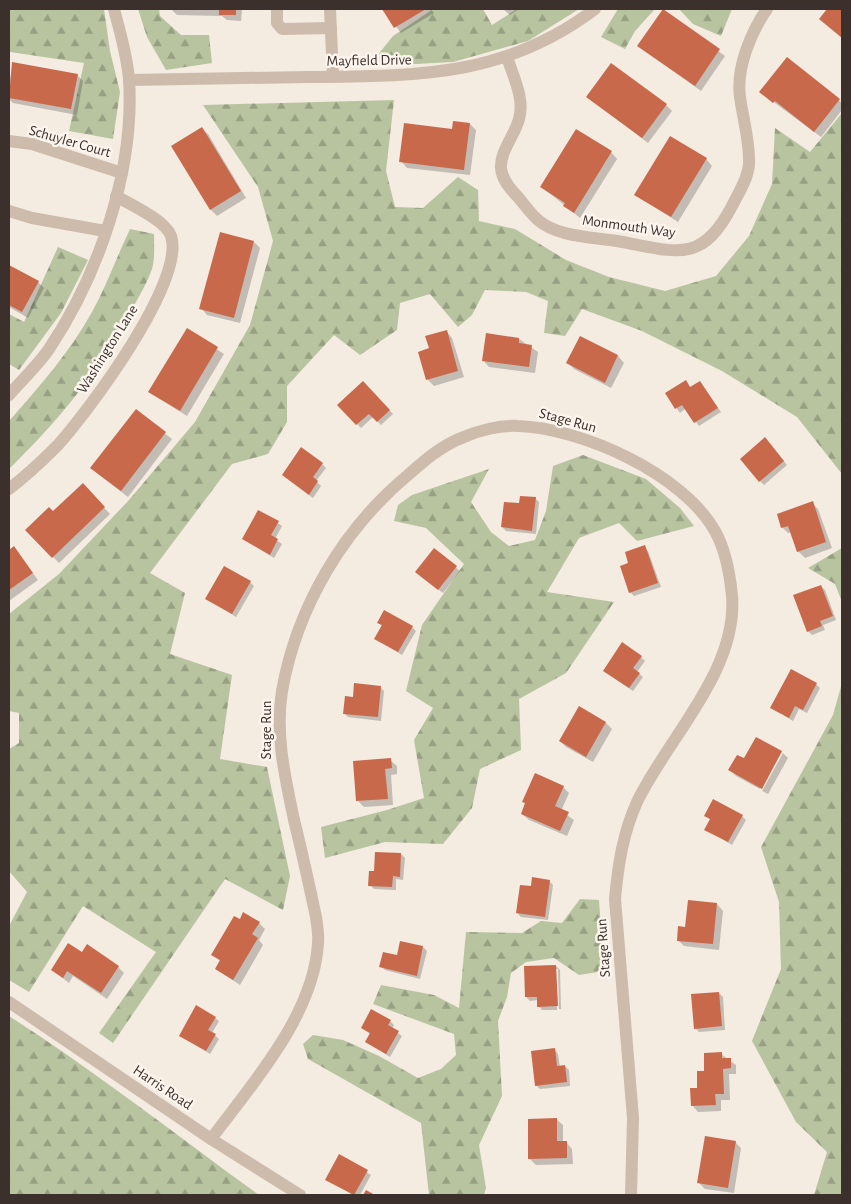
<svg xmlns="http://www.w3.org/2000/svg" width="851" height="1204" font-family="'Alegreya Sans',sans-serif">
<defs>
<pattern id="forest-firs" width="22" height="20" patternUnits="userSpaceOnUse" patternTransform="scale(1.25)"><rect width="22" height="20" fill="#b8c4a0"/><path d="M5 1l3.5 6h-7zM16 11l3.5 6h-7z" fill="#97a083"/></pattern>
</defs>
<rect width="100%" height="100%" fill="#f4ebe1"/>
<!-- forest -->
<g fill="url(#forest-firs)">
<polygon points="9,9 104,9 110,51 120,92 113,139 69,131 84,63 10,52 9,54"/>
<polygon points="138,9 159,9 160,16 181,35 209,35 212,63 166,70 147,37"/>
<polygon points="433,9 483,9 492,25 517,9 579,9 528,41 453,62 416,64 372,62 393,36"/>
<polygon points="618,9 655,9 635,31 625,49 601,37"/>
<polygon points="679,9 732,9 721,36 693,24"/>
<polygon points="394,100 386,171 395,207 423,208 458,177 478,190 479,221 515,229 566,260 609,277 665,291 716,276 749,236 772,184 775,128 810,152 842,113 842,474 797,417 722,371 642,331 582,309 565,336 544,333 548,301 526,292 485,290 472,315 458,327 430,294 400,303 397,330 360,355 334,335 287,386 287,422 268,454 232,464 150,573 185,593 170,654 232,675 220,759 267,767 290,876 283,910 225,879 113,1043 99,1033 156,952 83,906 29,992 9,980 9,926 27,892 9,871 9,749 19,743 19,713 9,711 9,614 59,574 129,500 195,422 250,325 273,241 258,187 203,105"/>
<path d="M130,229l24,5c0,11 1,25 -2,35 -6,17 -17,34 -26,51 -32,58 -70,103 -117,149v-48c30,-34 61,-69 83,-109 15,-27 25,-56 38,-83z"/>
<polygon points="58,247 88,260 61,313 19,370 9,364 9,314 24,322"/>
<polygon points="583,455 646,479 680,508 694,526 637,541 619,523 579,538 547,592 614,602 566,673 519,699 521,750 480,769 472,808 443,844 385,842 325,858 321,827 387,810 424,798 414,740 433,708 406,691 422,625 464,564 426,528 394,521 398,505 412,495 489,469 471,502 491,532 509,546 535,540 546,511 553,466"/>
<polygon points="842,548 842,602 835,584 808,568"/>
<polygon points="842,683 842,1195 814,1195 827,1152 796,1122 752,1041 781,969 779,902 761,847 833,715"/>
<polygon points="580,899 599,900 604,971 579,975 554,958 526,962 511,973 507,997 498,1021 502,1096 479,1145 486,1188 484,1195 429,1195 421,1123 308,1059 303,1044 313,1035 343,1040 379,1056 418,1078 441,1069 456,1055 454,1034 373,1004 381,985 434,995 459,1008 466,932 522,933 541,921 562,923"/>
<path d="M9,1016c86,55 167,119 250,179h-250z"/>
</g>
<!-- shadow -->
<g fill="#0003">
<polygon points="171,9 242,9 241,21 227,20 222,16 177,15"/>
<polygon points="383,9 431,9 434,13 401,33"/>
<polygon points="503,9 519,9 510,15"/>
<polygon points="663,11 725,56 701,91 645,51"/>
<polygon points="787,59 842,103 842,110 821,137 760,92"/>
<polygon points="13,63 77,75 83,81 77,115 13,103 9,99 9,85"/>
<polygon points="588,97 666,105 672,111 648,143"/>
<polygon points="470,124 476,130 470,175 407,168 401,161 453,131"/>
<polygon points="201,128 208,134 246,198 217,216 211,210 172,146"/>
<polygon points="611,152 617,159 580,218 542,187"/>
<polygon points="706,159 712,166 678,222 636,195"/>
<polygon points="254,242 260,248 240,323 207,315 201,308"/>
<polygon points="9,266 38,282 44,288 28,318 9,307"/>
<polygon points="187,330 224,354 187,416 150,392"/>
<polygon points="446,331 452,338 464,377 434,386 427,379 430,349"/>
<polygon points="580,338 618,356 624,363 611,388 574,369 568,363"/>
<polygon points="519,339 538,352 535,373 489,367 483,360"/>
<polygon points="686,382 691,388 700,382 721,412 699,426 686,408 680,413 667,394"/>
<polygon points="363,383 393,414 381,425 373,417 361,428 339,405"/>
<polygon points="136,411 172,439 128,497 98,474"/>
<polygon points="769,443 787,465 764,485 760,481"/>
<polygon points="322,464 326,468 316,481 321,486 313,498 283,475"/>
<polygon points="83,485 110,514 59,563 27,530 53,513"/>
<polygon points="535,498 539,502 536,534 506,531 502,527 520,505"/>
<polygon points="812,503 818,509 832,548 805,558 798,551 792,532 788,533 782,527"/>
<polygon points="259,511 282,526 275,539 282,544 274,558 243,539"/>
<polygon points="644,547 648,551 661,587 634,596 630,592 630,564"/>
<polygon points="14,548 38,580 9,601 9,552"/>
<polygon points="434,550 460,571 443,593 420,576"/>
<polygon points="250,582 254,586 236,617 207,599"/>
<polygon points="821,586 825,590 836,620 823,625 825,630 812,635 808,631"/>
<polygon points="378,622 412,627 416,631 402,655 376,639 383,627"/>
<polygon points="641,657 645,661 637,672 643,677 633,691 608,674"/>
<polygon points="816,684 820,688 807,713 799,709 793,721 772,708"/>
<polygon points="380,687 384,691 381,721 348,717 344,713 354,698"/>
<polygon points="579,708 606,723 612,729 593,762 566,747 560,741"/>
<polygon points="756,738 782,752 760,789 736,776 730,770 744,760"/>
<polygon points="783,753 788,758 768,794 762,791"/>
<polygon points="390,760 397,766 397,774 391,775 393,805 364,807 358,801"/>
<polygon points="563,787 569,793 561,811 574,820 567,836 529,820 522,814 526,804 524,802"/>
<polygon points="705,815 742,816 746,820 732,845 706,829 711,820"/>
<polygon points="401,854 405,858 403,880 396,879 396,890 374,889 370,885 375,873"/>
<polygon points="549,881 553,885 548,920 521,917 517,913 532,887"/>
<polygon points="689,902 717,904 723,911 719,950 684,946 678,940 686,928"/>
<polygon points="240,921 259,923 265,929 259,940 263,945 240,985 216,969 221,962 213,955"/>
<polygon points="401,942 423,947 427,951 420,979 385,970 381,966 398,957"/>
<polygon points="82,953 118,967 124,973 107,999 73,976 69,983 52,970"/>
<polygon points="556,966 560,970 561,1009 559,1009 558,969 555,969 557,1010 542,1010 539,1006 538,1000 530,1001 526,997"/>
<polygon points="719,993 723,997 725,1030 699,1032 695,1028"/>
<polygon points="371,1011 390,1021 394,1025 392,1029 402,1036 390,1057 366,1042 370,1034 362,1028"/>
<polygon points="215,1018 219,1021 212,1033 219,1039 210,1054 180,1035"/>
<polygon points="555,1050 558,1054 560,1067 565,1066 569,1070 570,1086 540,1089 536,1085"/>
<polygon points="721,1054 736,1065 736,1074 729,1074 730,1100 721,1100 721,1111 698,1112 692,1105 699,1089"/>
<polygon points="556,1119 563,1125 563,1143 566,1142 572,1149 573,1164 536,1165 529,1158"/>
<polygon points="735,1142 741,1148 734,1193 705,1189 699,1183"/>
<polygon points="340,1156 371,1175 360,1195 353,1195 327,1179"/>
</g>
<!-- building -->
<g fill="#c8694b">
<rect x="219" y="9" width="17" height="6"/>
<polygon points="382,9 426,9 394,28"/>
<polygon points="663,9 720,49 695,86 637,46"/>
<polygon points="827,9 842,9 842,38 819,19"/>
<polygon points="787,57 840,99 814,132 775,101 773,103 759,92"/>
<polygon points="12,62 78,74 71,109 9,98"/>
<polygon points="611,63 667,104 642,138 586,97"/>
<polygon points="453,121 470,123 464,170 399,162 404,123 452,129"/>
<polygon points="202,127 241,191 210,210 171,146"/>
<polygon points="576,129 612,151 574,213 563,206 565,203 540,187"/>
<polygon points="670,136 707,158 671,217 634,195"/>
<polygon points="220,232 254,241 234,318 199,309"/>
<polygon points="9,265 39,281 22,312 9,305"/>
<polygon points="187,328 218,347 180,411 148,392"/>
<polygon points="447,330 458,371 426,380 418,352 429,348 425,336"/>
<polygon points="486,333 519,338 519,343 532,345 529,367 482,361"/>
<polygon points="580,336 618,355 605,383 566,363"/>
<polygon points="686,380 690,387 700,381 718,408 694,423 682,405 675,409 665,393"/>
<polygon points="363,381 390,410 377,422 369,414 356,425 337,405"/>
<polygon points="136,409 166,432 121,491 90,468"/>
<polygon points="765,437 784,461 759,482 740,459"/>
<polygon points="301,447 323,463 313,477 318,481 309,495 282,475"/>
<polygon points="83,483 105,507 52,558 25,530 49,507 53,511"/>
<polygon points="520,496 536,497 532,531 501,527 504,502 519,503"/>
<polygon points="813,501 826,542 797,552 788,526 781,528 777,514"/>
<polygon points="258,510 279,521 271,535 278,539 270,555 242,539"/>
<polygon points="645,545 658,583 629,593 620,566 628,563 625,552"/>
<polygon points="14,546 33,573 9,590 9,550"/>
<polygon points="434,548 457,566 438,590 415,572"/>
<polygon points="224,566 251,581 232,614 205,599"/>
<polygon points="821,585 833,616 820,621 822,626 807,632 793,595"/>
<polygon points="384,610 413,626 398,652 374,639 382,625 377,623"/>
<polygon points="622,642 642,656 633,668 640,673 629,688 603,671"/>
<polygon points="791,669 817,683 803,710 795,706 789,718 770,708"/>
<polygon points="354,683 381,686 378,717 343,714 345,696 353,697"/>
<polygon points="579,706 606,722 586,757 559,741"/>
<polygon points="756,737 782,751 762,789 728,770 737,755 744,758"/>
<polygon points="391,758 392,768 385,769 388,799 356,801 353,761"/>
<polygon points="535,773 564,786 555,806 569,812 560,831 521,814 525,803 522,802"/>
<polygon points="713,799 743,815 728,842 704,830 710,819 704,816"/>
<polygon points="375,852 401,853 400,877 393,876 392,887 368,886 369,871 374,871"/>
<polygon points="532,877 550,880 545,917 516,913 520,885 531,886"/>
<polygon points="688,900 717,903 713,944 677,941 678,926 685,927"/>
<polygon points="243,912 260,922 252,934 258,938 233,980 215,969 220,960 211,955 234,916 240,919"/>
<polygon points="400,941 423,946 417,976 379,967 383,952 397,955"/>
<polygon points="68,943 82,952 87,944 119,966 101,993 67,971 63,978 51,970"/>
<polygon points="556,965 558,1006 537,1007 537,997 525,997 524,966"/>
<polygon points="719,992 722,1026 694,1029 691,994"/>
<polygon points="196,1005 216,1017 208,1030 216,1034 206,1051 179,1036"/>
<polygon points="371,1009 391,1020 388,1025 399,1031 386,1054 365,1042 370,1033 361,1028"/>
<polygon points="555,1048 557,1066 565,1065 567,1082 535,1086 531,1051"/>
<polygon points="722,1052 722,1058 731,1058 731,1068 723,1069 724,1094 715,1094 716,1105 691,1106 690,1088 697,1088 697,1071 704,1071 704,1053"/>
<polygon points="557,1118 557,1141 567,1141 567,1158 528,1159 528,1119"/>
<polygon points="705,1136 736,1141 728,1188 697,1183"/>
<polygon points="339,1154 368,1170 354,1195 325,1180"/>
<polygon points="366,1190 375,1195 363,1195"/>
</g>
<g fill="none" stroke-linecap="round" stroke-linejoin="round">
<!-- minor -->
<g stroke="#cdbbac" stroke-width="12">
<polyline points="277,9 277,23 282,29 331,28"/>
<polyline points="330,9 333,77"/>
<path d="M507,57c6,19 18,42 12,62 -4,16 -19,32 -18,49 1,12 9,21 17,29 6,7 12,16 20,23 19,17 55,17 79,21 57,10 84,25 115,-35 6,-12 16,-27 17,-42 1,-22 -6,-45 -9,-67 -4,-29 11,-65 27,-88"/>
<path d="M129,80c59,-1 118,-2 178,-3 108,-1 197,1 288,-68"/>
<polyline points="9,141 32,144 122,173"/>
<polyline points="9,211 32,218 105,231"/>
<path d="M9,395c13,-15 29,-30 40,-46 50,-75 86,-179 80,-270 -2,-24 -9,-47 -15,-70"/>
<path d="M9,489c17,-13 33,-28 48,-43 31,-34 129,-165 114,-210 -6,-16 -40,-31 -55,-40"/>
<path d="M211,1139c41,-55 103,-124 107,-196 1,-8 -1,-18 -2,-26 -7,-33 -14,-65 -22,-97 -9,-43 -19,-85 -12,-129 15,-84 61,-162 126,-216 17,-15 34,-30 56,-38 16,-7 37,-12 54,-11 64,2 165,48 197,105 11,20 15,43 17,65 6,75 -65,143 -95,206 -14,31 -19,63 -22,97l18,219 -2,77"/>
</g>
<!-- tertiary -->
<polyline stroke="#cdbbac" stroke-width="12" points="9,1002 211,1139 300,1195"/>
</g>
<g text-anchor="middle" stroke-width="5" stroke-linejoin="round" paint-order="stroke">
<!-- street labels -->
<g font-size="15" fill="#3b302b" stroke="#fbf5ee">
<text transform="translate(369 60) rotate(-1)" y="5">Mayfield Drive</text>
<text transform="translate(70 141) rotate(16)" y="5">Schuyler Court</text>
<text transform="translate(629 226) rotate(8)" y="5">Monmouth Way</text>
<text transform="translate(107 349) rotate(-58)" y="5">Washington Lane</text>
<text transform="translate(568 420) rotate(15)" y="5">Stage Run</text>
<text transform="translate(266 730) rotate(-90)" y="5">Stage Run</text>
<text transform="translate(603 948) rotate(-94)" y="5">Stage Run</text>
<text transform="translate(163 1087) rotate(34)" y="5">Harris Road</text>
</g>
</g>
<!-- border -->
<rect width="851" height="1204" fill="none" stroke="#3b302b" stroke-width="20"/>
</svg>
